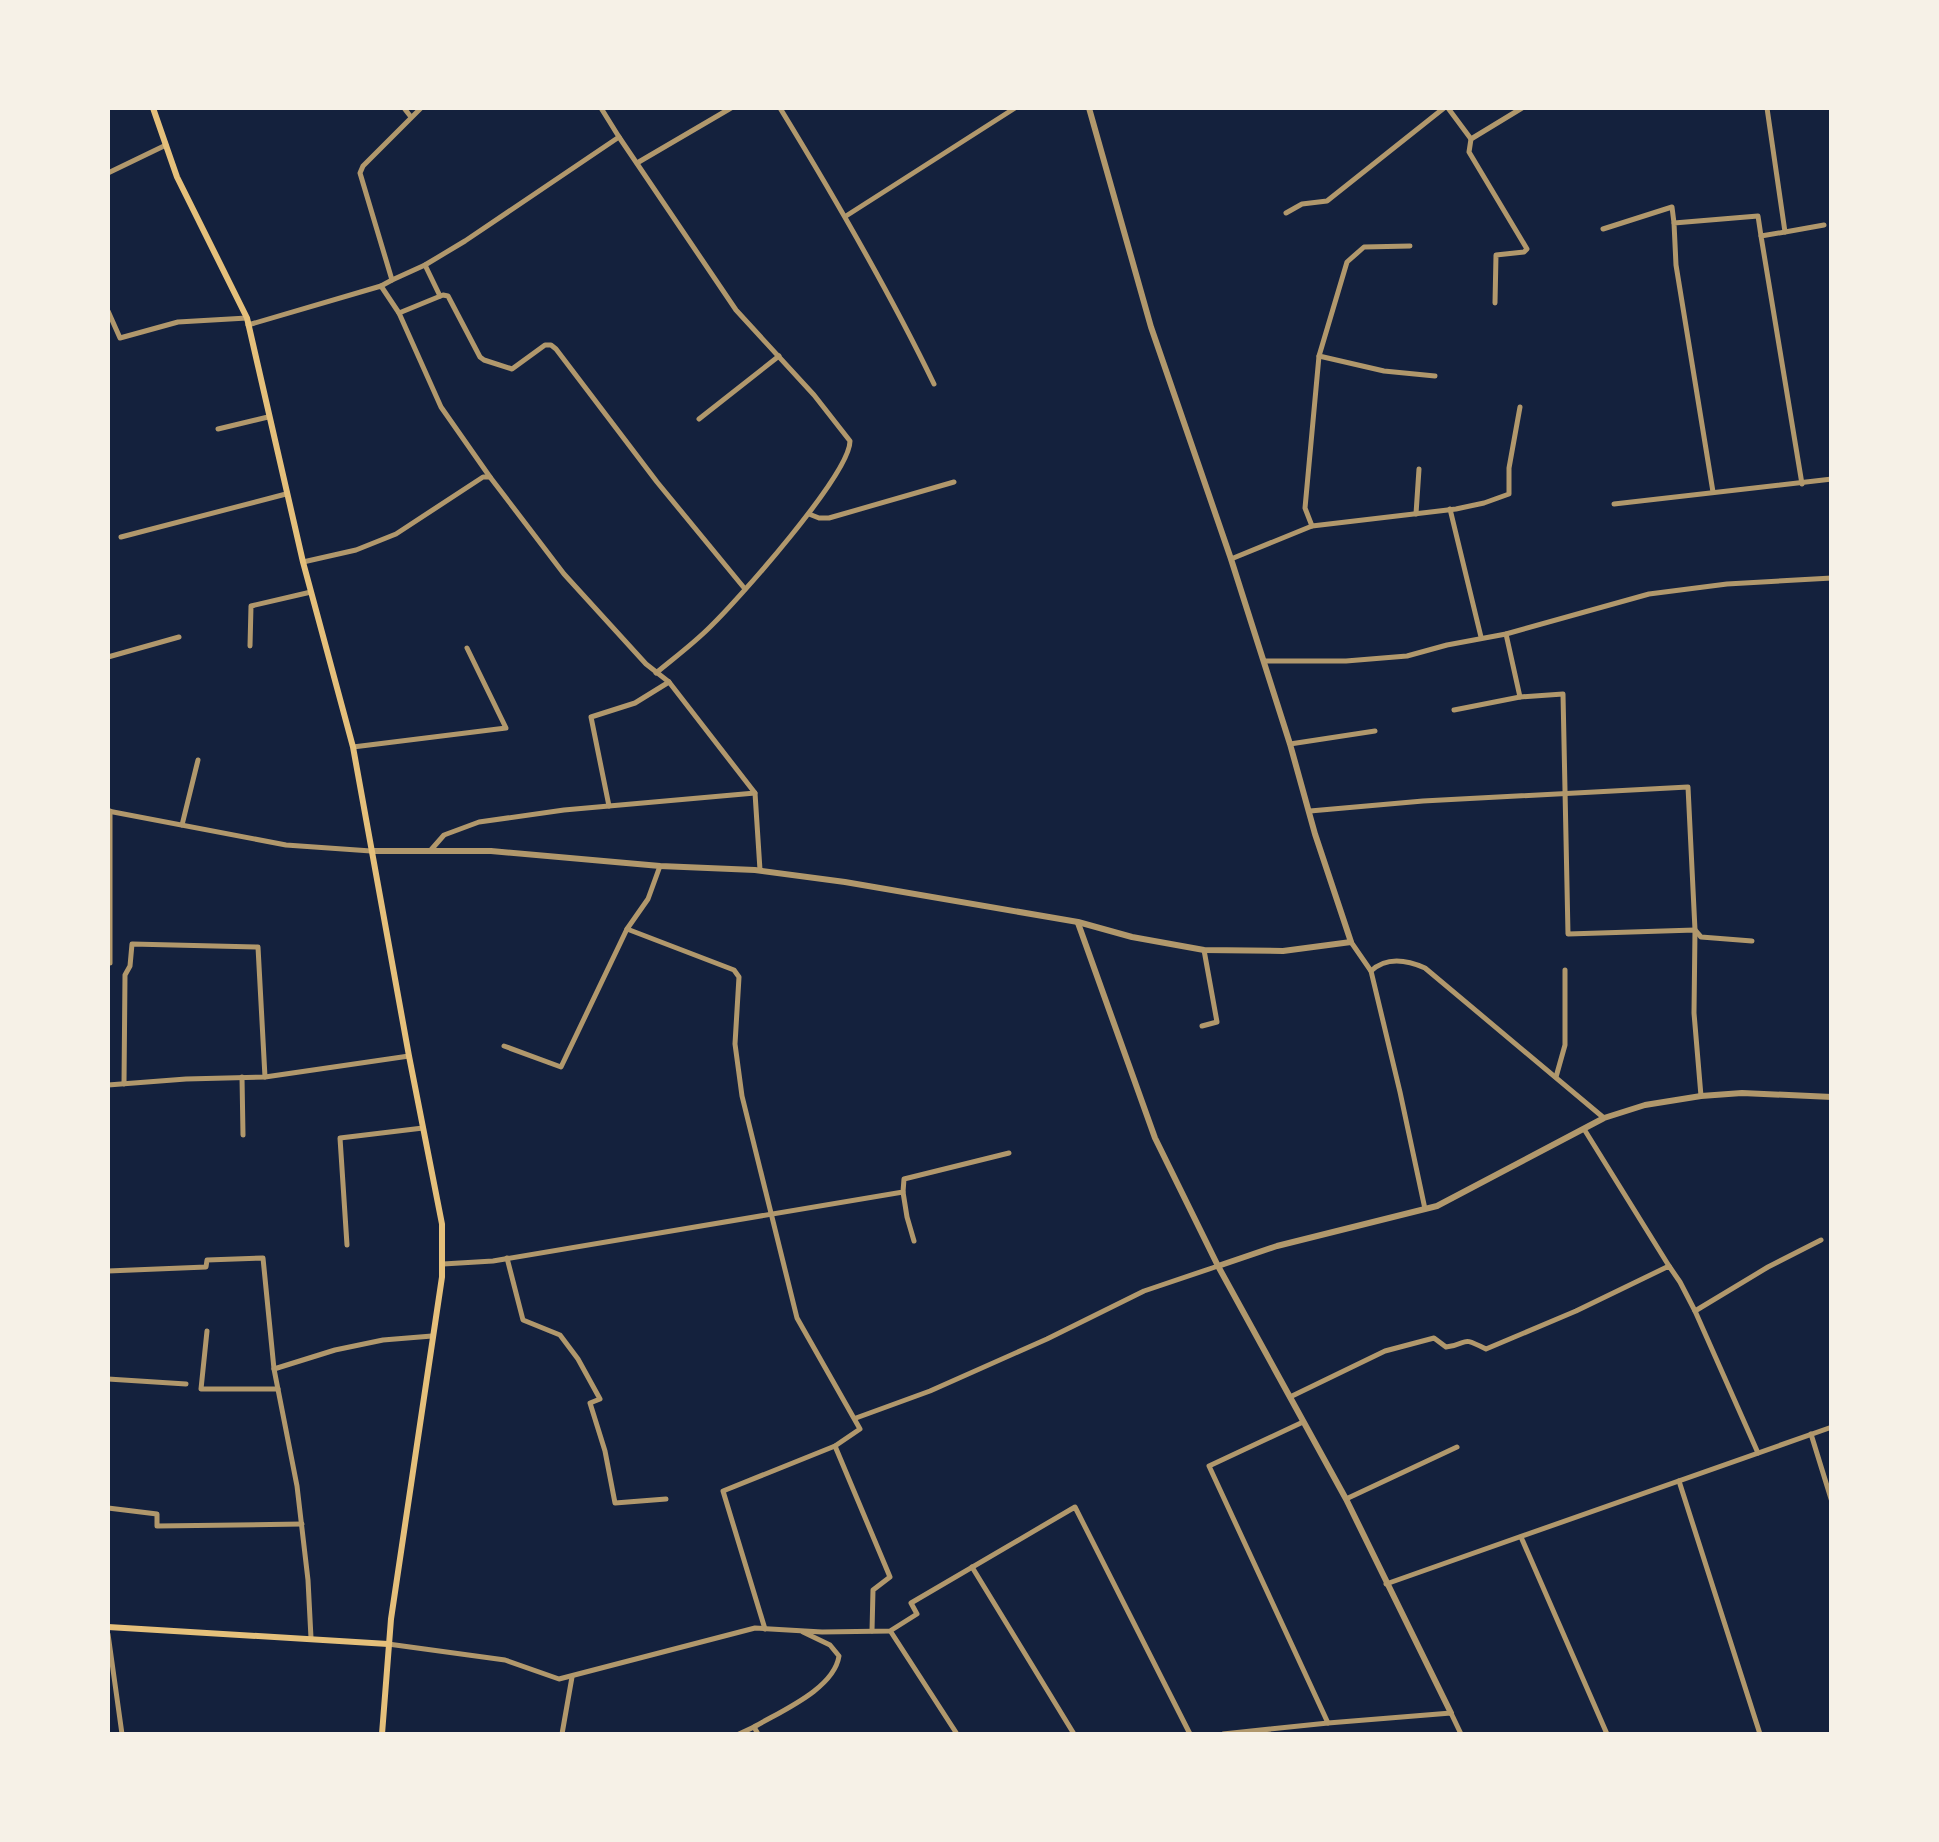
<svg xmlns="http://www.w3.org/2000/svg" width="1939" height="1842" font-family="Roboto,sans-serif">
<rect width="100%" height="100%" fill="#14213d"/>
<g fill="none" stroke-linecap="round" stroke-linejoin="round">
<!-- minor -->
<g stroke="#b1986c" stroke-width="5">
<polyline points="404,108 411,117"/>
<polyline points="601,108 619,137"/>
<path d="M780,108c55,90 108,181 154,276"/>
<polyline points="1448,108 1471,139"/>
<polyline points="1767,108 1785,232 1761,236 1802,484"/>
<polyline points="637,163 731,108"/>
<polyline points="108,173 166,145"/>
<polyline points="1286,213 1302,204 1327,201 1444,108"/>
<polyline points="846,216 1015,108"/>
<polyline points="1603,229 1672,207 1674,223"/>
<polyline points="1785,232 1824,225"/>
<polyline points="425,265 440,296"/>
<path d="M392,280l33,-15 40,-24 154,-104 117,173 78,85 36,46c0,33 -112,159 -140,186 -17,17 -36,31 -54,46"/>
<polyline points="381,286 392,280 360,173 363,166 421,108"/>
<polyline points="1495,303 1496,255 1524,252 1527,249 1469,152 1471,139 1522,108"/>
<polyline points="108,311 120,338 178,322 247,318"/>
<polyline points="399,313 443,295 448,296 480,357 484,360 512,369 545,345 551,345 556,349 657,482 745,589"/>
<polyline points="248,325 381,286 399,313 441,407 490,477"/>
<polyline points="1319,356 1384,371 1435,376"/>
<polyline points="699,419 779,356"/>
<polyline points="218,429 268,417"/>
<polyline points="1713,492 1676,265 1674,223 1758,216 1761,236"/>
<polyline points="1614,504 1832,479"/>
<polyline points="1450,509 1481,637"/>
<polyline points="809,514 819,518 829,518 954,482"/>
<polyline points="1416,514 1419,469"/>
<polyline points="1312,526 1305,508 1319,356 1347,262 1364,247 1410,246"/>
<polyline points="121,537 286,494"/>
<polyline points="1231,559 1312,526 1456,509 1484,503 1509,494 1509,468 1520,407"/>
<polyline points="303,562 356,550 396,534 483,477 490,477 564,574 646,664 669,682 755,793 760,870"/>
<polyline points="250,646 251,606 311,592"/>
<polyline points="108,657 179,637"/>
<polyline points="1264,661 1346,661 1407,656 1447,645 1506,634 1649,594 1727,584 1832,578"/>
<polyline points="1520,697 1563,694 1568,934 1695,930 1701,937 1752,941"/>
<polyline points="1454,710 1520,697 1506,634"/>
<polyline points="1290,744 1375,731"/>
<polyline points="353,747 506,728 467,648"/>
<polyline points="609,806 591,717 635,703 669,682"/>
<polyline points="108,811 286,845 371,851"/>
<polyline points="110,811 110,963"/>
<polyline points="1310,811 1423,801 1688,787 1695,930 1694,1013 1701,1096"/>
<polyline points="182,825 198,760"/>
<polyline points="430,851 444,835 479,822 564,810 755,793"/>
<polyline points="627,929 734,970 739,977 735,1044 742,1096 797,1318 860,1429 835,1446 723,1491 765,1629"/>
<polyline points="1351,942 1371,971 1400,1092 1425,1209"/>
<path d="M1371,971c16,-15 36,-11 54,-3l179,150"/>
<polyline points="1202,1026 1217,1022 1204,950"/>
<polyline points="504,1046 561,1067 627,929 648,899 660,866"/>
<polyline points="242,1077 243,1135"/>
<polyline points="1556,1077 1565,1045 1565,970"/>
<polyline points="124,1084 125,975 130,966 132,944 258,947 265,1077"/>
<polyline points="108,1085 186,1079 265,1077 409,1056"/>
<polyline points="1584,1129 1669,1266"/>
<polyline points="903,1192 907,1217 914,1241"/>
<polyline points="347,1245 340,1138 423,1128"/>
<polyline points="507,1258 523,1320 560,1335 578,1359 600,1399 590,1403 605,1451 615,1503 666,1499"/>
<polyline points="443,1264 493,1261 903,1192 904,1179 1009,1153"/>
<polyline points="108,1271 206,1267 207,1260 263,1258 274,1369 297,1486 308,1580 311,1638"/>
<polyline points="1695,1311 1768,1267 1821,1240"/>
<polyline points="207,1331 201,1389 278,1389"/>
<polyline points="274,1369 335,1350 383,1340 432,1336"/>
<polyline points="108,1379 186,1384"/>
<path d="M1290,1397l95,-46 49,-13 12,9c25,-3 12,-12 40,2l90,-38 93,-45 11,16 15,29 63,142"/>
<polyline points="856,1418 930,1391 1047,1339 1144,1291 1218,1266"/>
<polyline points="1303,1422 1209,1466 1328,1723"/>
<polyline points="1811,1434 1832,1502"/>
<polyline points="835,1446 890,1577 873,1590 872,1631"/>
<polyline points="1679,1481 1760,1734"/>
<polyline points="1346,1499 1457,1447"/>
<polyline points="108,1508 157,1514 157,1526 302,1524"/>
<polyline points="1521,1537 1607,1734"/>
<polyline points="972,1567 1074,1734"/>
<polyline points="1386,1584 1832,1427"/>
<polyline points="891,1632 957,1734"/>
<polyline points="108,1634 122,1734"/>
<polyline points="388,1644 505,1660 559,1679 755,1628 822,1632 890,1631 917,1614 911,1603 1075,1507 1190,1734"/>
<polyline points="562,1734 572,1677"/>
<polyline points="739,1734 754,1727"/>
<path d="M758,1734l-4,-7c27,-16 80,-38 85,-71l-9,-11 -27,-13"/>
<polyline points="1223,1734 1328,1723 1451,1713 1461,1734"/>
</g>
<!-- tertiary -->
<g stroke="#b1986c" stroke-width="6">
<polyline points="372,851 491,851 660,866 755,870 845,882 1078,922 1132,937 1204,950 1283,951 1351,942 1315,834 1290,744 1231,559 1151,327 1089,108"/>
<polyline points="1078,923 1155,1138 1218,1266 1346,1499 1451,1713"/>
<polyline points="1218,1266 1277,1246 1437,1206 1604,1118 1645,1105 1701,1096 1742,1093 1832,1097"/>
</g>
<!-- secondary -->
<g stroke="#e5c07b" stroke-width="6">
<polyline points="153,108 177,177 247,318 303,562 353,747 409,1056 442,1224 442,1277 391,1619 382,1734"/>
<polyline points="108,1627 388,1644"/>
</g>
</g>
<!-- border -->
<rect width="1939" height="1842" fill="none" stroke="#f6f1e7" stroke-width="220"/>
</svg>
